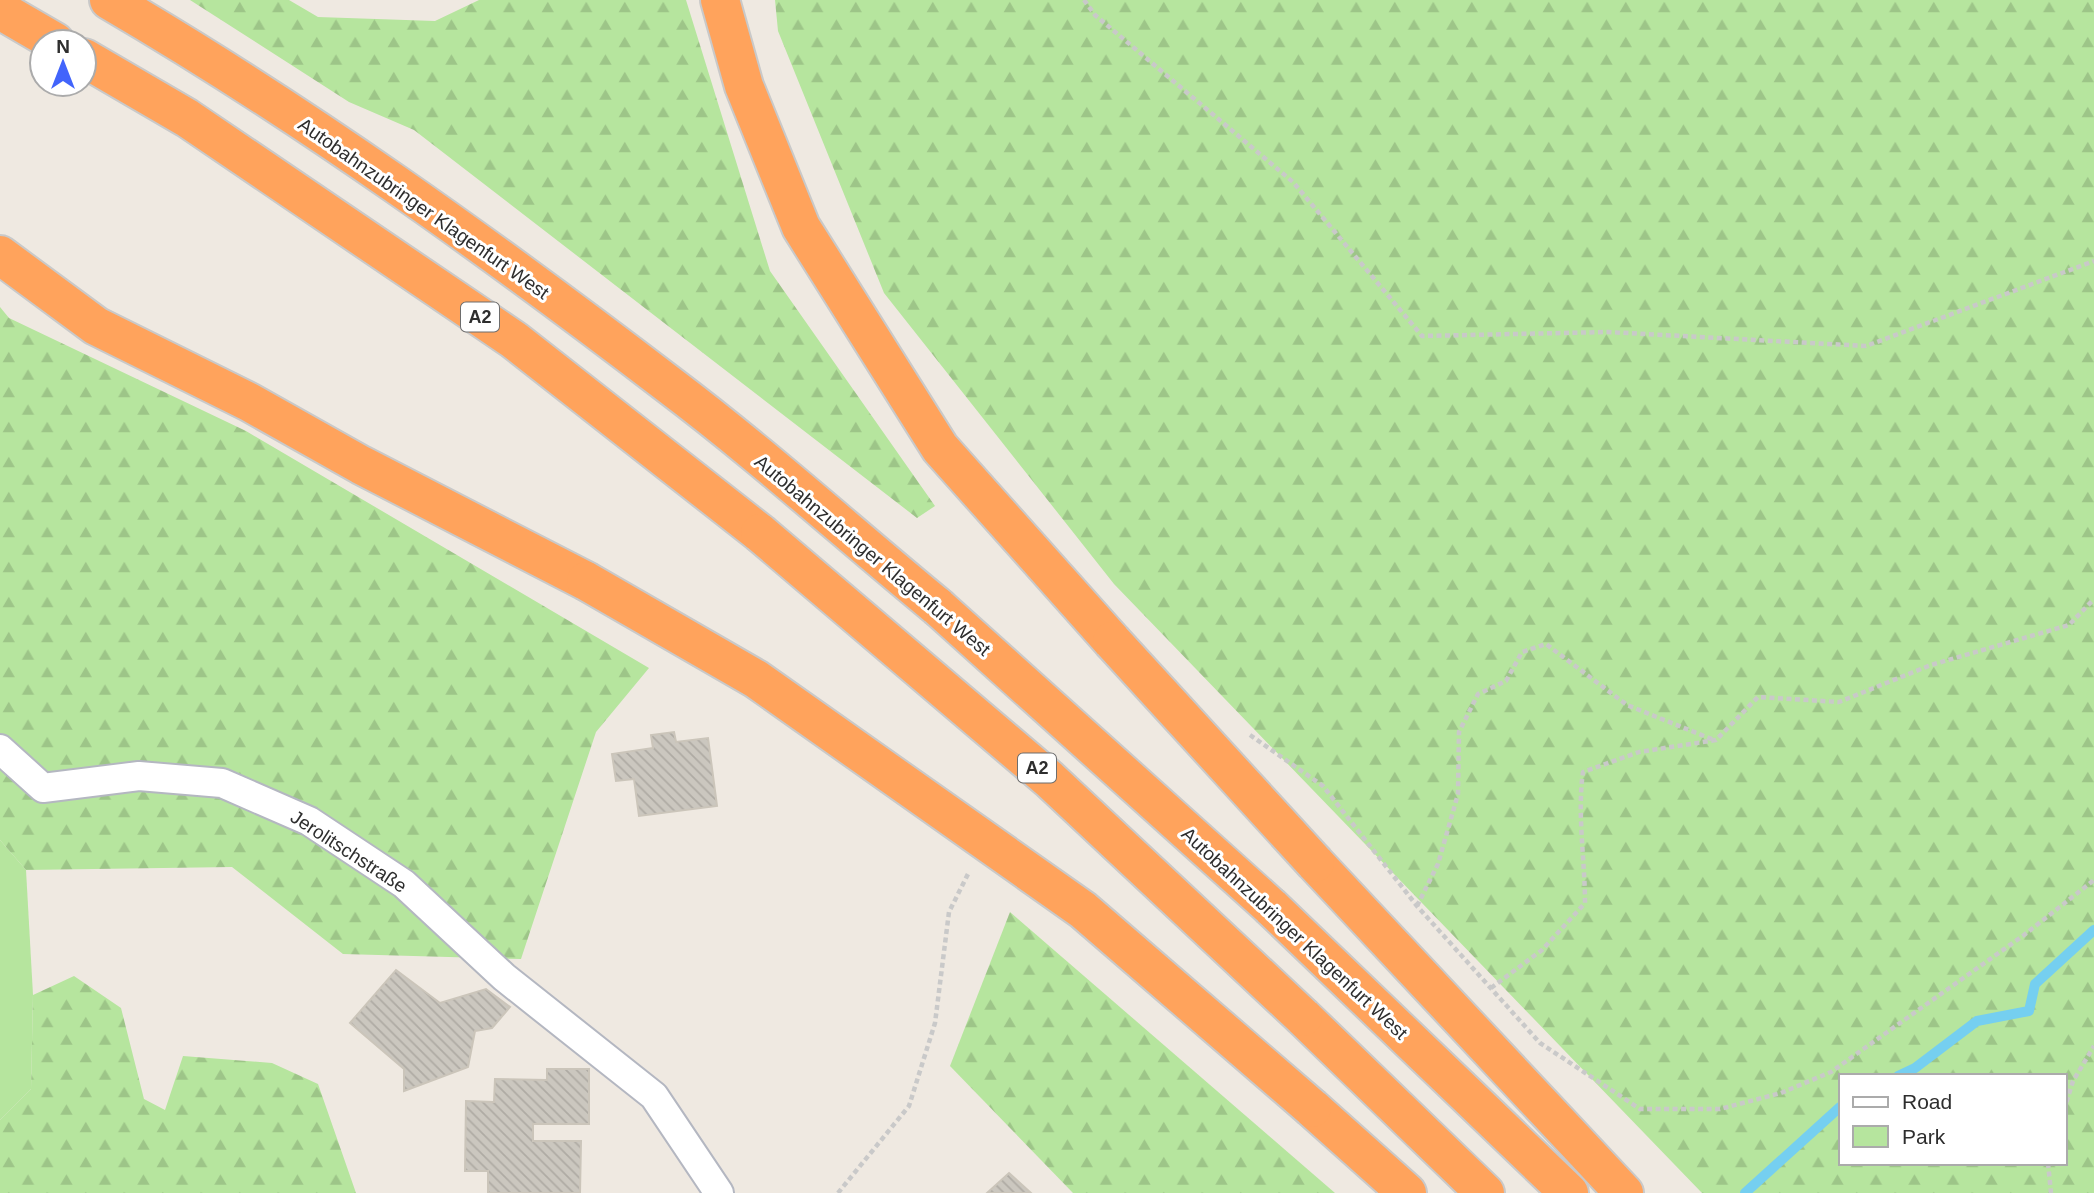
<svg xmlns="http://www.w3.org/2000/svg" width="2094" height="1193" font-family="Arial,sans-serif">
<defs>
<pattern id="forest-firs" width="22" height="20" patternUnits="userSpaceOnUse" patternTransform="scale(1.75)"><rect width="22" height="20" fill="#b6e59e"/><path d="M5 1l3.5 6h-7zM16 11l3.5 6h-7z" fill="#9dc588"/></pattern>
<pattern id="building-back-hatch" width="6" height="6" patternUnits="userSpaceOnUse" patternTransform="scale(1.75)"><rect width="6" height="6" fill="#cbc7bf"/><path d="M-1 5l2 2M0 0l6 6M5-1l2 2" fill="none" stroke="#afaba4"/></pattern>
</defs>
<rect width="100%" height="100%" fill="#efe9e1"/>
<!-- green -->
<polygon fill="#b6e59e" points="0,840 26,870 33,995 31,1089 0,1120"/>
<!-- forest -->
<g fill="url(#forest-firs)" fill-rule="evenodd">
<polygon points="190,0 289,0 318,17 435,21 479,0 686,0 770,271 935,506 917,518 414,130 349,102"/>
<path d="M775,0h1319v1193h-392l-588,-609 -230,-291 -106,-262zM1840,1076h224v87h-224z"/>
<polygon points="0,307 9,318 246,431 649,668 596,732 521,959 343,954 232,867 26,870 0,840"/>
<polygon points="1010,912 1335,1193 1073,1193 950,1066"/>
<polygon points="74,976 121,1008 144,1099 165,1110 183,1056 272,1063 318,1084 356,1193 0,1193 0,1120 31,1089 33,995"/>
</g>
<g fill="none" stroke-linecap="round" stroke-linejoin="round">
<!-- stream -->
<g stroke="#75cff0" stroke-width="10">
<polyline points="1898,1076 1915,1068 1977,1021 2029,1011 2035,984 2094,930"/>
<polyline points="1745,1193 1840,1107"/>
</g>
</g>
<!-- building -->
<g fill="url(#building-back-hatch)" stroke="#cbc5ba" stroke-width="2">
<polygon points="674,732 676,742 708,738 717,806 639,816 634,779 616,781 612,754 653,748 651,735"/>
<polygon points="396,970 440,1003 486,989 510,1007 492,1028 475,1031 468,1067 404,1091 404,1069 350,1023"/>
<polygon points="547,1069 589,1069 589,1124 533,1124 533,1141 581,1141 580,1193 488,1193 488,1171 465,1171 466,1101 494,1102 495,1079 547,1080"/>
<polygon points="1009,1173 1031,1193 987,1193"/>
</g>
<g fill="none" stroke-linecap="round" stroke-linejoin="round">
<defs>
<polyline id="minor" points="0,749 43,788 139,776 222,783 309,821 404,884 504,977 654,1096 719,1193"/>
<g id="motorway">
<path d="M109,0c195,114 380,247 559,384 93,70 180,149 270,223"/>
<polyline points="720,0 744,86 801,227 940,448 1112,641"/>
<polyline points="0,10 55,42"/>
<polyline points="84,58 187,118 514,340 760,533"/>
<polyline points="0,255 96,326 249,402 361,465 586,581"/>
<polyline points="1315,863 1624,1193"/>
<polyline points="1271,907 1569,1193"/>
<polyline points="1303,1017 1485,1193"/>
<polyline points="1312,1108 1407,1193"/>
</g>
</defs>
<!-- minor casing -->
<use href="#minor" stroke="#b4b7c1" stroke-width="32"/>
<!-- motorway casing -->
<use href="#motorway" stroke="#c9c9c9" stroke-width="42"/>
<!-- path -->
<g stroke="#c9c9c9" stroke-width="4.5" stroke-dasharray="5 3.5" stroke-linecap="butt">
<polyline points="1084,0 1095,15 1293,182 1422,336 1608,332 1866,346 2094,261"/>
<polyline points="1250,735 1323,786 1417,906 1540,1043 1640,1109 1720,1109 1781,1093 1831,1072 2024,935 2094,880"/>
<polyline points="1417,906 1438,864 1458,794 1459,732 1478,694 1506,681 1522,652 1546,644 1627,705 1714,740"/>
<path d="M1491,988l51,-38 43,-47c0,-43 -8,-89 -2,-131l56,-20 77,-12 42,-43 81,5 92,-37 138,-40 25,-26"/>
<polyline points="2064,1110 2073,1081 2094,1046"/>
<polyline points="2048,1163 2051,1193"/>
<polyline points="838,1193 909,1106 935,1023 949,912 969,872"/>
</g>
<!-- minor -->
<use href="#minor" stroke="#fff" stroke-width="28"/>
<!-- motorway -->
<use href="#motorway" stroke="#ffa35c" stroke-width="38"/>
<defs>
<g id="motorway-bridge">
<polyline points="760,533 1049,779 1303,1017"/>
<polyline points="586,581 756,679 1083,910 1312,1108"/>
<polyline points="938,607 1271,907"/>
<polyline points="1112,641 1315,863"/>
</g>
</defs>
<!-- motorway-bridge casing -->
<use href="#motorway-bridge" stroke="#c9c9c9" stroke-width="42" stroke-linecap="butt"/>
<!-- motorway-bridge -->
<use href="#motorway-bridge" stroke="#ffa35c" stroke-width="38"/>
</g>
<g text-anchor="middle" stroke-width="6" stroke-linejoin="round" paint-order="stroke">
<!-- shield labels -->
<g fill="#fff" stroke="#6d6d6d" stroke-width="2">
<rect x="461" y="302.5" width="38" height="29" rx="5"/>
<rect x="1018" y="753.5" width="38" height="29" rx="5"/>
</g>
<g font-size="18" font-weight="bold" fill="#2e2e2e">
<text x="480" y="323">A2</text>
<text x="1037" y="774">A2</text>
</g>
<!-- street labels -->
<g font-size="19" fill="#2e2e2e" stroke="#fff">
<text transform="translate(424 208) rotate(35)" y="7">Autobahnzubringer Klagenfurt West</text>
<text transform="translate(873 555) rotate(40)" y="7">Autobahnzubringer Klagenfurt West</text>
<text transform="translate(349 851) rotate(33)" y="7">Jerolitschstraße</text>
<text transform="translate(1295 933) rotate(43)" y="7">Autobahnzubringer Klagenfurt West</text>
</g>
</g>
<!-- legend -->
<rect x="1839" y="1074" width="228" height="91" fill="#ffffff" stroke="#ababab" stroke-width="2"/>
<rect x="1853" y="1097" width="35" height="10" fill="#ffffff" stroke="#ababab" stroke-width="2"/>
<text x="1902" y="1109" font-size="21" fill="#2e2e2e">Road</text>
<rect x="1853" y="1126" width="35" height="21" fill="#b6e59e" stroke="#ababab" stroke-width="2"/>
<text x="1902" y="1144" font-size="21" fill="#2e2e2e">Park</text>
<!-- north arrow -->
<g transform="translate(63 63)"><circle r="33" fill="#ffffff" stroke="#ababab" stroke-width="2"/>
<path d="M0-5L12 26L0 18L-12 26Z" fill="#4264fb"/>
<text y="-10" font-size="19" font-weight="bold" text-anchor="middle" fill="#2e2e2e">N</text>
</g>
</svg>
